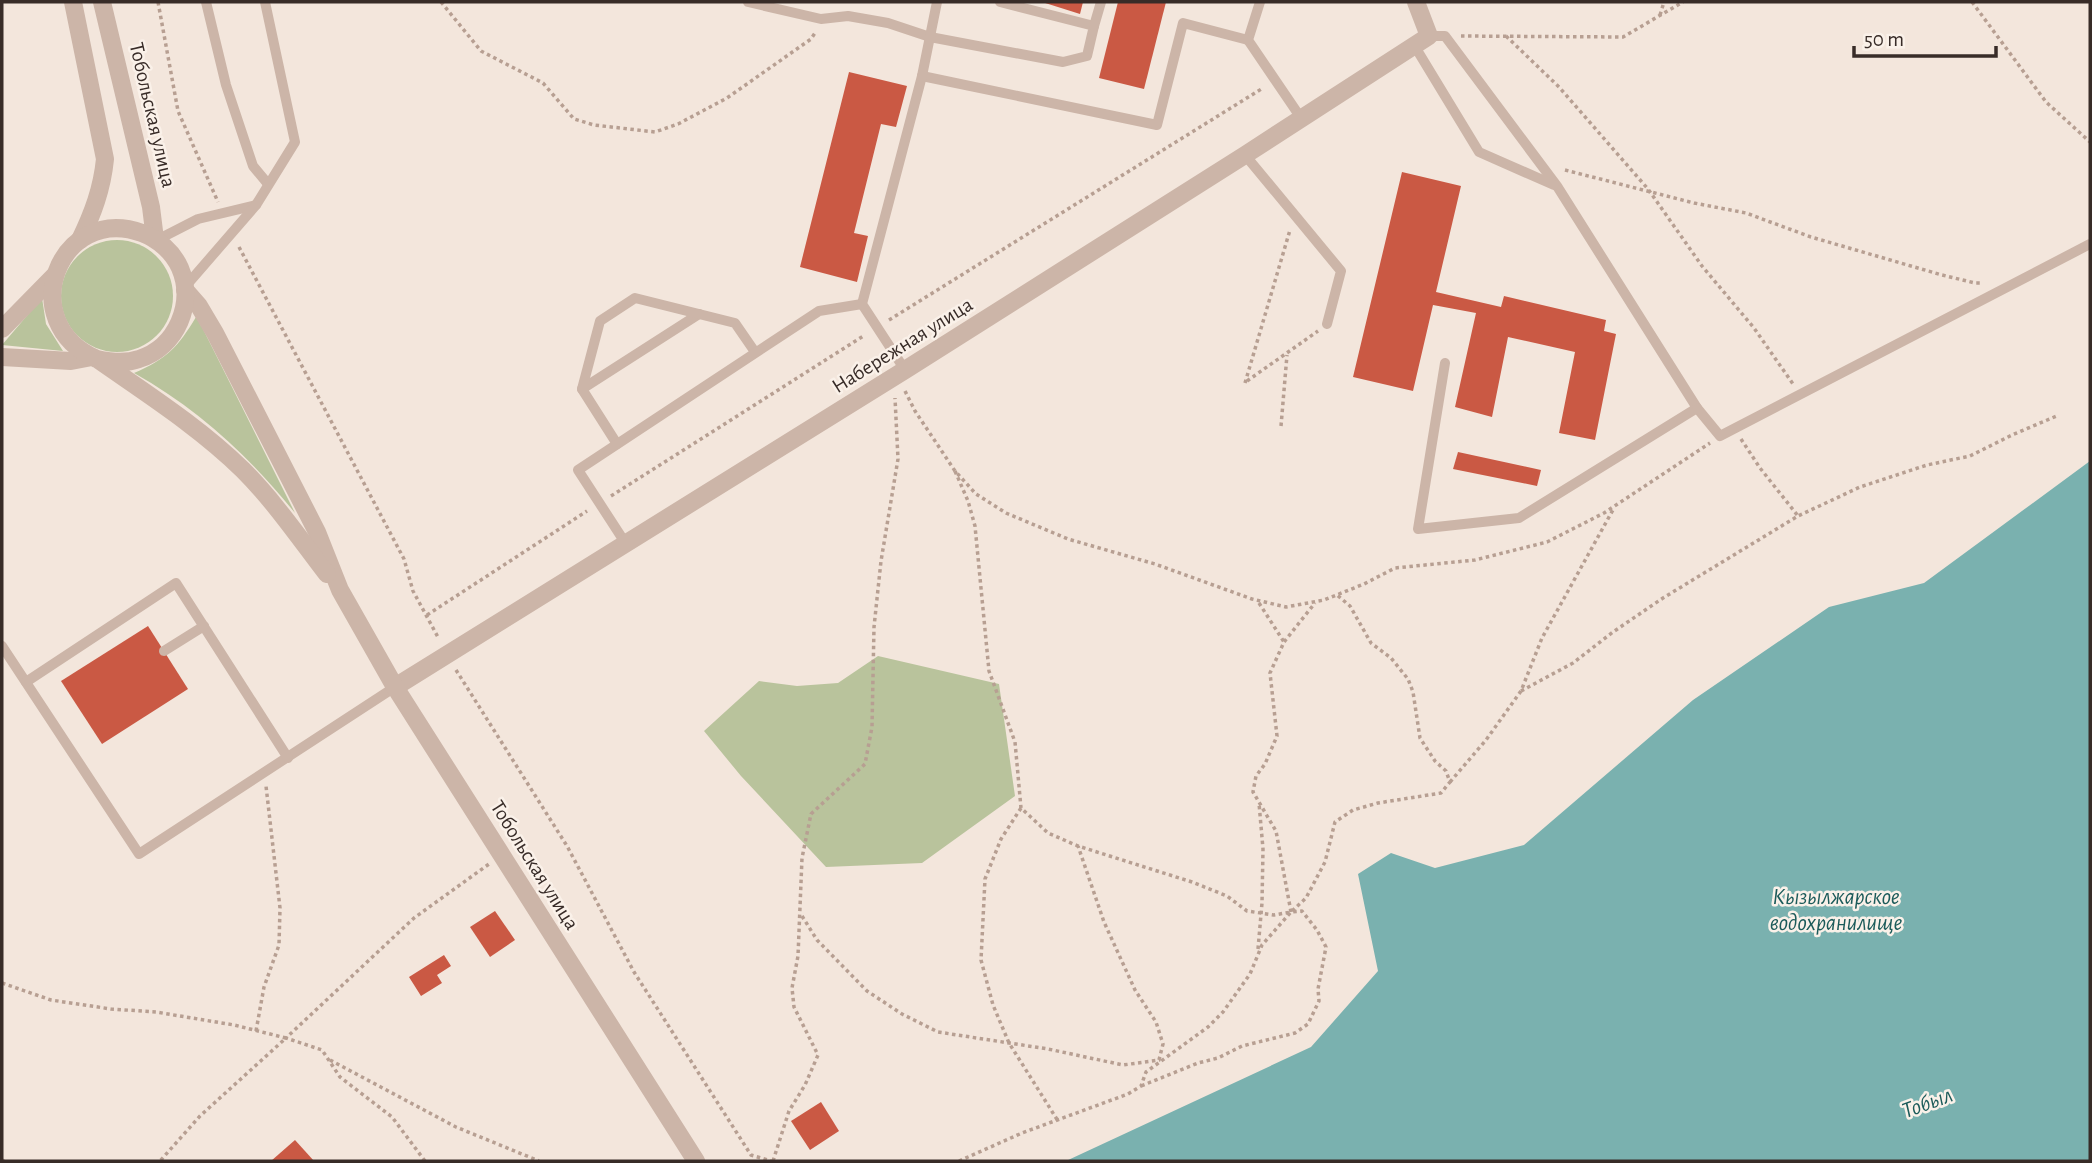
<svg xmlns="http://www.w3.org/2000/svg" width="2092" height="1163" font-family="'Alegreya Sans',sans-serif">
<rect width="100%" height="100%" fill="#f3e6dc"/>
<!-- green -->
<g fill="#b9c39c">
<circle cx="117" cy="296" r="56"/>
<polygon points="42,298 46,324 63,351 2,345"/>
<path d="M196,317l7,12 92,184c-46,-57 -97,-104 -161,-140 33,-14 44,-26 62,-56z"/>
<polygon points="878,656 999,684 1015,796 922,863 826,867 741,776 704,731 759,681 797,686 838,683"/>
</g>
<!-- water -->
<polygon fill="#7ab1af" points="2090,461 2090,1161 1066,1161 1311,1047 1378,971 1358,874 1391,853 1435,868 1524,845 1693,700 1829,607 1924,583"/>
<!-- building -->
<g fill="#ca5944">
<polygon points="1042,2 1083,2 1080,14"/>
<polygon points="1118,2 1166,2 1144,89 1099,78"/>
<polygon points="849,72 907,86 896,127 881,124 854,233 868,236 857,282 800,267"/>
<polygon points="1402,172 1461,186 1436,292 1501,307 1504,296 1606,320 1604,331 1616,334 1595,440 1559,433 1575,352 1508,337 1492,417 1455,407 1476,313 1433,305 1413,391 1353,377"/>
<polygon points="1458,452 1541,470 1537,486 1453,469"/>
<polygon points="148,626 188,689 102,744 61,681"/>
<polygon points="495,911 515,940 490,957 470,927"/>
<polygon points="444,955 451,966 437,975 442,983 421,996 409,977"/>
<polygon points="821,1102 839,1131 810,1150 791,1121"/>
<polygon points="295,1140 314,1161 271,1161"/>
</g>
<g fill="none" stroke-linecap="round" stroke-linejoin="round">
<!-- path -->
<g stroke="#b79f92" stroke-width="3.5" stroke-dasharray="3.5 3.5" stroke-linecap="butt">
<polyline points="158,2 178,111 218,202"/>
<polyline points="441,2 481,51 543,83 574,119 594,125 655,132 678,124 727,98 811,39 815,33"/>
<polyline points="1972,2 2046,102 2090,142"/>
<polyline points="1660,15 1664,2"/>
<polyline points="1461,36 1623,37 1683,2"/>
<polyline points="1506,36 1559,87 1648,189 1702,266 1754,328 1793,384"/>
<polyline points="1565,170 1694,203 1746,213 1811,237 1942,275 1975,283 1982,283"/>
<polyline points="239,247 404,559 413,591 439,639"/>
<polyline points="889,320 1263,88"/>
<polyline points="1247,381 1318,331"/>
<polyline points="1245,383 1290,230"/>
<polyline points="905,391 915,411 955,471 976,494 1006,513 1068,539 1155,564 1252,599 1286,607 1324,600 1364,584 1395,568 1475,560 1547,542 1604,513 1710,443"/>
<polyline points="1281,426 1287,355"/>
<polyline points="1741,439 1760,468 1798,516"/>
<polyline points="955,471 968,501 975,526 989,671 1015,742 1021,808 1048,833 1078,846 1192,882 1227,896 1247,911 1274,915 1291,912 1306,898 1325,862 1335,822 1353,810 1378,803 1441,793 1450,782 1446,771 1435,761 1420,738 1413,692 1408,679 1391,658 1371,643 1350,606 1337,595"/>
<polyline points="611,496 865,335"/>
<polyline points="1259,603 1284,642"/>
<polyline points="427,615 587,511"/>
<polyline points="456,670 567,846 634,972 751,1155 771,1161"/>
<polyline points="1521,691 1573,663 1613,632 1663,598 1798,516 1860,487 1927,465 1970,456 2012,435 2059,415"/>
<polyline points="1450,782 1486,740 1521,691 1542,638 1614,508"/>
<polyline points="1021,808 1001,839 985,879 981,960 993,1005 1009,1043 1058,1121"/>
<polyline points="1291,912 1276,831 1253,792 1256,776 1265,764 1277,736 1270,673 1284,642 1315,603"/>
<polyline points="802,916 817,940 867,991 902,1014 938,1032 1048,1049 1123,1065 1159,1060 1163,1044 1156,1022 1135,990 1104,922 1078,846"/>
<polyline points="1258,949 1262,903 1263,849 1259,803"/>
<polyline points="2,983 51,1000 111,1009 156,1012 234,1025 286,1038 200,1116 160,1161"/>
<polyline points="256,1031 264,987 279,945 280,908 266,786"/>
<polyline points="330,1060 456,1127 539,1161"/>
<polyline points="2,1160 4,1161"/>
<polyline points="425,1161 392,1117 340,1077 322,1050 286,1038 414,918 489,864"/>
<polyline points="773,1161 789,1111 805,1085 818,1055 794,1007 792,988 798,956 802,858 811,814 865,764 872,727 874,627 881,561 898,459 895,398"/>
<polyline points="959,1161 1022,1133 1128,1094 1141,1086 1146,1072 1208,1027 1223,1012 1250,974 1262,945 1291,912 1302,911 1317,930 1326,947 1318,989 1319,1001 1308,1024 1295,1033 1242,1046 1218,1058 1198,1063 1141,1086"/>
</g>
<!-- service -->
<g stroke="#ccb5a8" stroke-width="10">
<polyline points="206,2 226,85 253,166 268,184"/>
<polyline points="748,2 821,19 848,16 888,23 930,37 1063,62 1087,56 1094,26 1000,2"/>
<polyline points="1260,2 1248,40 1301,118"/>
<polyline points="1094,26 1101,2"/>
<polyline points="1429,36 1445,36 1557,186 1697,408 1519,518 1418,529 1445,363"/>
<polyline points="1414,45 1479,152 1554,185"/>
<polyline points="922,76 1157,125 1183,23 1248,40"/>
<polyline points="1245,155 1341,271 1327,324"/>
<polyline points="157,240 198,219 256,205"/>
<polyline points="185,287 256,205 295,142 265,2"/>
<polyline points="905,370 862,304 922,76 937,2"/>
<polyline points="582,389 699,314"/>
<polyline points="1697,408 1720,436 2090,244"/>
<polyline points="617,444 582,389 600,321 635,298 735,323 755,352"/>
<polyline points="626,544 578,470 819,311 862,304"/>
<polyline points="2,646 139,854 395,687"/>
<polyline points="164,651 204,626"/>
<polyline points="26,682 176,583 288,758"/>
</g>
<!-- minor -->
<polyline stroke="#ccb5a8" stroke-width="18" points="395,687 905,370 1245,155 1429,36 1416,2"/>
<!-- tertiary -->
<g stroke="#ccb5a8" stroke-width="18">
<path d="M73,2l32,157c-3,30 -12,54 -25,81"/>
<polyline points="102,2 151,207 155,239"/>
<polyline points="185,290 199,306 215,333 317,532 340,590 395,687 696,1161"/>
<polyline points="2,329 55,275"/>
<polyline points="2,357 71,361 92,357"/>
<path d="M97,359c14,3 28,5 42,0 38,-12 56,-56 41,-91 -7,-16 -22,-29 -38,-35 -83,-30 -129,90 -45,126 50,35 102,68 146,111 31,31 57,69 84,104"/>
</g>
</g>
<g text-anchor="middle" stroke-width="5" stroke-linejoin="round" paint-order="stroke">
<!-- street labels -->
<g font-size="21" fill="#382c28" stroke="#faf1e9">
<text transform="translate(153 115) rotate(77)" y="7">Тобольская улица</text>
<text transform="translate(902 345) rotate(-32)" y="7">Набережная улица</text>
<text transform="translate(535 865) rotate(58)" y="7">Тобольская улица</text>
</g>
<!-- water labels -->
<g font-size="23" font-style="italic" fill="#1c5b5a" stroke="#faf1e9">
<text x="1836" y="904">Кызылжарское<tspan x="1836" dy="26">водохранилище</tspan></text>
<text transform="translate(1927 1102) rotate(-20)" y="8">Тобыл</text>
</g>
</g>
<!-- border -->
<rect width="2092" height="1163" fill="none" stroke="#382c28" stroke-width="7"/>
<!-- scale -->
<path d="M1854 46v10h142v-10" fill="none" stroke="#382c28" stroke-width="3.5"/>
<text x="1864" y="46" font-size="21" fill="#382c28" stroke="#faf1e9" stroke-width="5" paint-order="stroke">50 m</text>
</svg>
